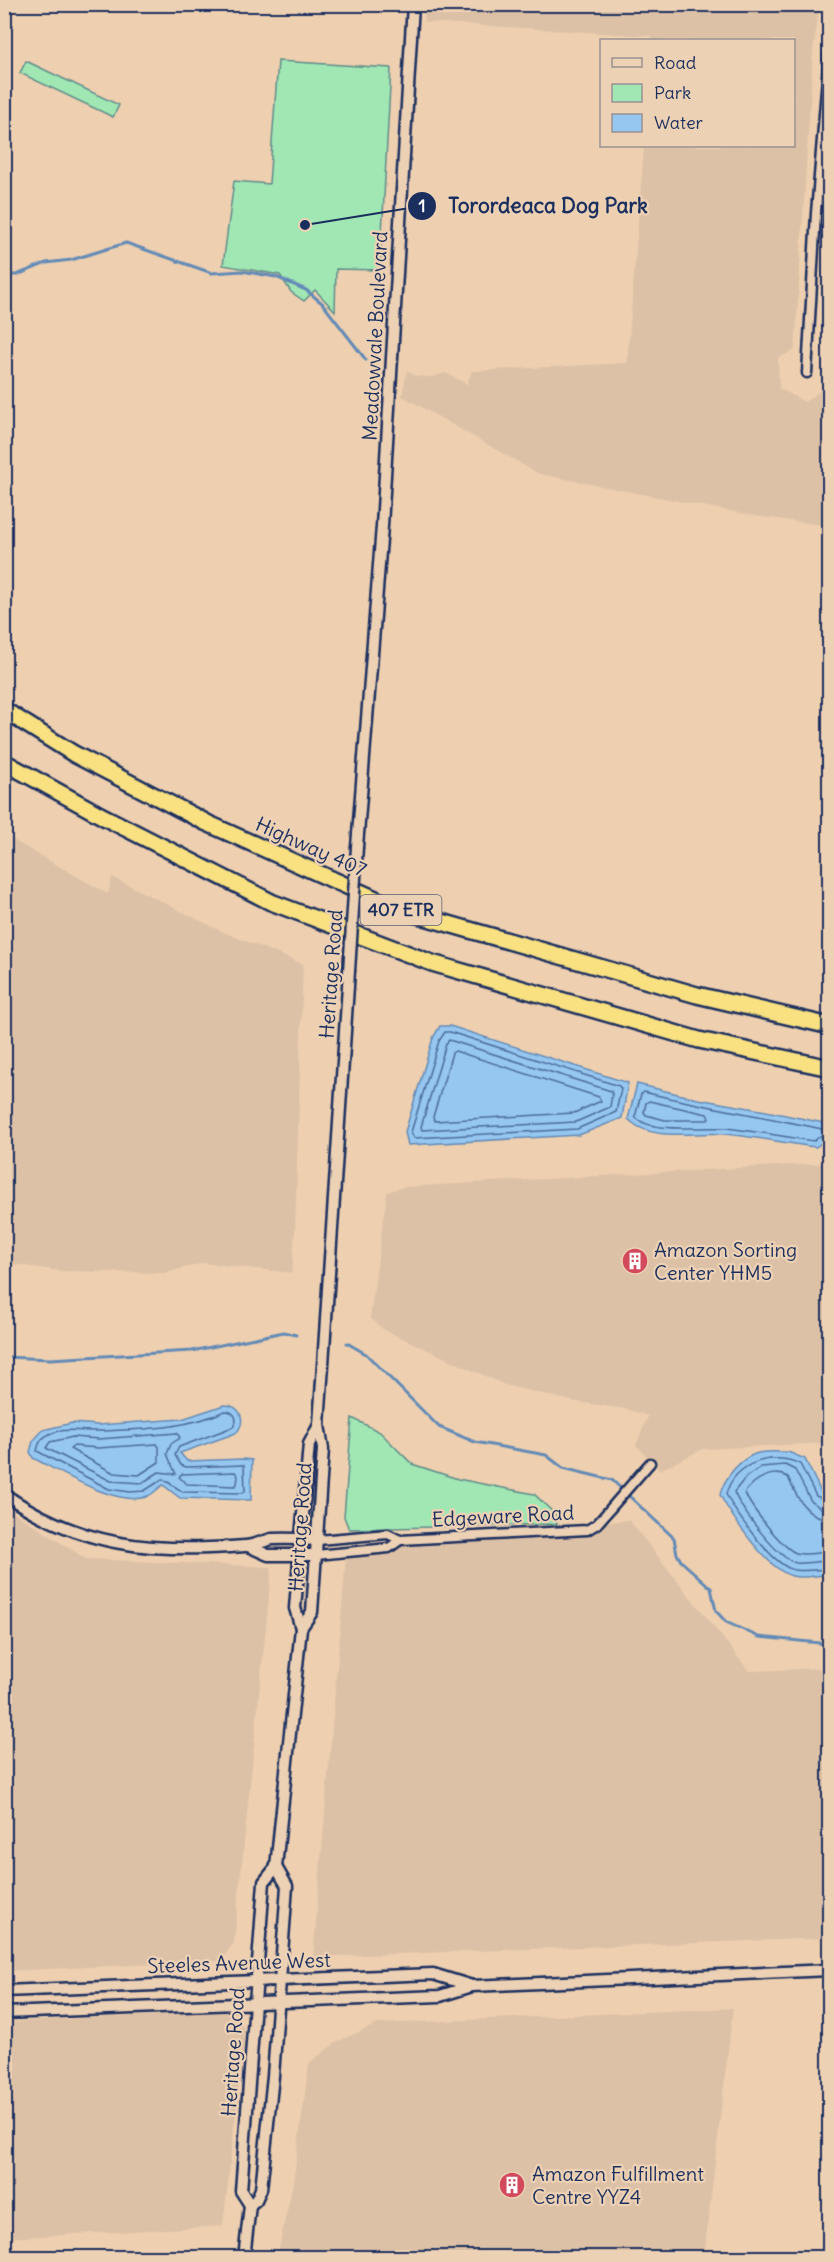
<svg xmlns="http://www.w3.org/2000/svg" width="834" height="2262" font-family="Delius,sans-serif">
<rect width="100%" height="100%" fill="#eed0b0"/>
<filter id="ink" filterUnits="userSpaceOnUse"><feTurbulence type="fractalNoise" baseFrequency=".0167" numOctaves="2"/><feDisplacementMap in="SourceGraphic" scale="12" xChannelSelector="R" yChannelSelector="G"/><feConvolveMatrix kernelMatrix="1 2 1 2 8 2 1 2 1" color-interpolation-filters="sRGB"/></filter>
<g filter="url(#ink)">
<!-- built -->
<g fill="#ddc1a6">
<polygon points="425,5 820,5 813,51 795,350 778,358 779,388 805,402 829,384 829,526 755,516 539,474 402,396 407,370 415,376 432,377 445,373 467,384 472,371 627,363 644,146 794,146 794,40 651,40 651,36 424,22"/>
<polygon points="4,835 108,894 112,877 223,932 303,964 295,1232 292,1273 203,1263 165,1273 60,1271 5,1263"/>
<polygon points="829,1163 829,1443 703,1449 660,1470 636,1445 648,1416 626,1409 576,1402 505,1385 384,1330 370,1318 387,1192 403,1187"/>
<polygon points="4,1506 86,1559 272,1567 234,1943 220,1961 5,1971"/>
<polygon points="629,1520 749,1671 829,1668 829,1938 313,1957 347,1546"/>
<polygon points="733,2008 704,2257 277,2257 293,2183 309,2063 338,2041 378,2024"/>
<polygon points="225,2012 238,2017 245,2031 223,2226 5,2238 5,2022"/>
</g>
<!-- green -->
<g fill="#a1e7b4" stroke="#5e8b89" stroke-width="1.5">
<polygon points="26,61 119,105 113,117 20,73"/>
<polygon points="278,61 391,68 380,270 336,269 335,311 315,290 304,301 291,292 280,275 223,265 234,181 269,184"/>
<polygon points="352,1418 380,1432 412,1464 458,1479 534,1494 556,1515 557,1524 349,1529 344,1517"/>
</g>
<!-- water -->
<g fill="#95c7f1" stroke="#648ab6" stroke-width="1.5">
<polygon points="440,1026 450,1026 628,1083 622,1118 579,1135 408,1145 405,1132 433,1038"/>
<path d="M637,1084l61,15 68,12 63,13v13l-13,10c-30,-4 -61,-10 -91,-13 -31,-3 -73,9 -97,-15z"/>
<path d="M224,1405c17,0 23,16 12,28l-56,20 7,8 57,-2 8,1 -1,40 -71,-2 -17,-13c-5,3 -10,9 -15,11 -29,13 -89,-25 -115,-38l-3,-6 3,-11 10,-11 29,-7 26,2 84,-6z"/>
<path d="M788,1452l17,7 16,33 8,6v77c-11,0 -27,4 -37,1 -25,-7 -60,-59 -72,-81 4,-17 20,-37 38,-42 9,-2 21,-1 30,-1z"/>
</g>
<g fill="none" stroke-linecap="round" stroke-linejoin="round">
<!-- shore -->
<g stroke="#4c6c99" stroke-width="1.5">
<polygon points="445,1032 450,1032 619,1086 621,1089 616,1112 577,1129 414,1138 411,1132 439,1041"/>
<polygon points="449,1040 611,1091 612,1094 610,1107 576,1122 422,1130 421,1127 446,1044"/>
<polygon points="455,1051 599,1097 601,1101 574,1113 435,1121 433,1117 452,1053"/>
<path d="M644,1092c59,15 119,24 178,37l2,4 -10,8c-30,-4 -59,-10 -88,-13 -23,-2 -75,6 -91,-11l6,-23z"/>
<polygon points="649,1101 707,1114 709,1118 707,1120 665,1120 646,1115 644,1112 646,1103"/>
<path d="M225,1411c10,0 14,9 8,16l-54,20 -4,8 6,10 5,2 58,-2 1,26 -3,2 -59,-1 -20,-13 -19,12 -14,1 -21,-3 -72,-38c1,-5 3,-12 9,-15 14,-10 39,-4 55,-5 42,-2 85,-2 124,-20z"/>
<polygon points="177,1433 180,1438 171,1444 167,1454 176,1474 159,1472 142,1483 111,1481 46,1448 50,1442 73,1437 99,1439"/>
<polygon points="157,1444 159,1447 159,1462 139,1475 114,1473 70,1449 74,1446 98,1448"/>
<polygon points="235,1472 238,1476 237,1484 235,1486 187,1484 179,1477 182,1474"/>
<path d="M830,1502l-14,-6 -16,-32c-27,-13 -65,-2 -74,30 9,19 45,68 65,75 11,4 27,0 39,0"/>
<path d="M830,1510l-8,-1 -11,-8 -16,-31 -10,-5 -24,2 -15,10 -12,15c7,17 44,67 62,71 11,1 23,-2 34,-2"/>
<path d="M830,1519c-24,-1 -34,-23 -42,-42 -16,-8 -33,2 -43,15 3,13 38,56 51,61 9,3 24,-1 34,-1"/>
</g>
<!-- stream -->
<g stroke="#648ab6" stroke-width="3">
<polyline points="4,275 17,275 46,263 71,260 126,243 212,273 242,271 276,277 306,290 322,303 366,360"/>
<polyline points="347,1343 366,1354 439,1427 475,1442 546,1455 563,1468 612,1480 674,1538 677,1554 681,1561 711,1588 716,1611 726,1622 759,1637 830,1644"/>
<polyline points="4,1357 50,1359 192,1351 284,1332 296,1335"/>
</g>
<defs>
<g id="street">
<polyline points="807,373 816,213 830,40"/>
<polyline points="318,1540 388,1534 400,1540 587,1530 597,1524 650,1463"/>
<polyline points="316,1555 389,1548 400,1540"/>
</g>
<g id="secondary">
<polyline points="357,847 382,526 413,4"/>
<path d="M4,1494c78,54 149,59 241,52 9,0 18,-5 27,-7 15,-1 31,0 46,1"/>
<polyline points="248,1546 268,1555 316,1555"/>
<polyline points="301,1628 312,1612 323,1449 319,1425 349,971"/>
<polyline points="4,1991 433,1974 472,1986"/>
<polyline points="4,2013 440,1996 472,1986 830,1970"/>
<polyline points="250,2205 241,2191 264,1882 276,1867 301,1628 295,1608 309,1444 319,1425"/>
<polyline points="244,2258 250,2205 256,2200 261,2189 273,2076 287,1886 276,1867"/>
</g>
<g id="highway">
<polyline points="4,710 74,754 207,823 400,910 697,995 830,1026"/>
<polyline points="4,762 104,817 271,902 432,963 699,1040 830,1068"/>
</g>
</defs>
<!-- street casing -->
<use href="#street" stroke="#1b2f5e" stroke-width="13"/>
<!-- secondary casing -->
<use href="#secondary" stroke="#1b2f5e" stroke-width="15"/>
<!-- highway casing -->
<use href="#highway" stroke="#1b2f5e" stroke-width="20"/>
<!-- street -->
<use href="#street" stroke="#edd1b4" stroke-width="8"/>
<!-- secondary -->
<use href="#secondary" stroke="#edd1b4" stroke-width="10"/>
<!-- highway -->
<use href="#highway" stroke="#f9e181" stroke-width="15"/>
<defs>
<polyline id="secondary-bridge" points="349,971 357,847"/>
</defs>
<!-- secondary-bridge casing -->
<use href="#secondary-bridge" stroke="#1b2f5e" stroke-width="15" stroke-linecap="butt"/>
<!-- secondary-bridge -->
<use href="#secondary-bridge" stroke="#edd1b4" stroke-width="10"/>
</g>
</g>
<!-- icons -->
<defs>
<symbol id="building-disc" viewBox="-11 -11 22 22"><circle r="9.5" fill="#d1495b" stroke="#edd1b4"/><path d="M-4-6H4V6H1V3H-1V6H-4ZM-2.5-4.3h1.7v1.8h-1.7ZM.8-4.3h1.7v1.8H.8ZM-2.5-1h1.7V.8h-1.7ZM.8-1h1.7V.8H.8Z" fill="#fff"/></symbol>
</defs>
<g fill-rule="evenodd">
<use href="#building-disc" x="620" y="1246" width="30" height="30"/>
<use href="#building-disc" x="497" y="2170" width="30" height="30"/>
</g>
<g text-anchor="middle" stroke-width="4.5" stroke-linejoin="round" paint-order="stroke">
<!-- shield labels -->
<rect fill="#edd1b4" stroke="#5a6078" stroke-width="1.5" x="360.5" y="895" width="81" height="30" rx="4.5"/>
<g font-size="18" font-weight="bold" fill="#1b2f5e">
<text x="401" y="916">407 ETR</text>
</g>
<!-- street labels -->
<g font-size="20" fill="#1b2f5e" stroke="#edd1b4">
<text transform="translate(375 336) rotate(-87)" y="7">Meadowvale Boulevard</text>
<text transform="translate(311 847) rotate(24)" y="7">Highway 407</text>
<text transform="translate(331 974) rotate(-86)" y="7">Heritage Road</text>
<text transform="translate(503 1516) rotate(-3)" y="7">Edgeware Road</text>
<text transform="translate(300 1527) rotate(-86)" y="7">Heritage Road</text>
<text transform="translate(239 1963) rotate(-2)" y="7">Steeles Avenue West</text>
<text transform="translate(233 2052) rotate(-86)" y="7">Heritage Road</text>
</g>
<!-- poi labels -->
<g font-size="20" fill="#1b2f5e" stroke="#edd1b4" text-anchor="start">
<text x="654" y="1257">Amazon Sorting<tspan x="654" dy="23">Center YHM5</tspan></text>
<text x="532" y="2181">Amazon Fulfillment<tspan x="532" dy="23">Centre YYZ4</tspan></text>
</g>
</g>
<!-- callouts -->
<path fill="none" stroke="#1b2f5e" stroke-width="2" d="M305 225L422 206"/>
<g fill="#1b2f5e" stroke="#edd1b4" stroke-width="2">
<circle cx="305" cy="225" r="6"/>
<circle cx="422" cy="206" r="15"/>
</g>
<g font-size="18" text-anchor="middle" font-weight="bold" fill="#fff">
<text x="422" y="212">1</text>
</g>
<g font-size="21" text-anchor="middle" font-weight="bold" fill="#1b2f5e" stroke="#edd1b4" stroke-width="4.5" stroke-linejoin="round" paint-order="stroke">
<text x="548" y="213">Torordeaca Dog Park</text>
</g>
<!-- margin -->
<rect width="834" height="2262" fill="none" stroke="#edd1b4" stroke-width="24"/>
<rect x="12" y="12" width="810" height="2238" fill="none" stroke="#1b2f5e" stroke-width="2" filter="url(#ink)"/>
<!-- legend -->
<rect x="600" y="39" width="195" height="108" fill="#edd1b4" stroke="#999092" stroke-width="1.5"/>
<rect x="612" y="58" width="30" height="9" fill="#edd1b4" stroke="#999092" stroke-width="1.5"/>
<text x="654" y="69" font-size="18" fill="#1b2f5e">Road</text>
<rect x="612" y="84" width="30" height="18" fill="#a1e7b4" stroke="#999092" stroke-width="1.5"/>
<text x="654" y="99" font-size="18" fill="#1b2f5e">Park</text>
<rect x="612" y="114" width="30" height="18" fill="#95c7f1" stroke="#999092" stroke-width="1.5"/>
<text x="654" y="129" font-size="18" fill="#1b2f5e">Water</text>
</svg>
